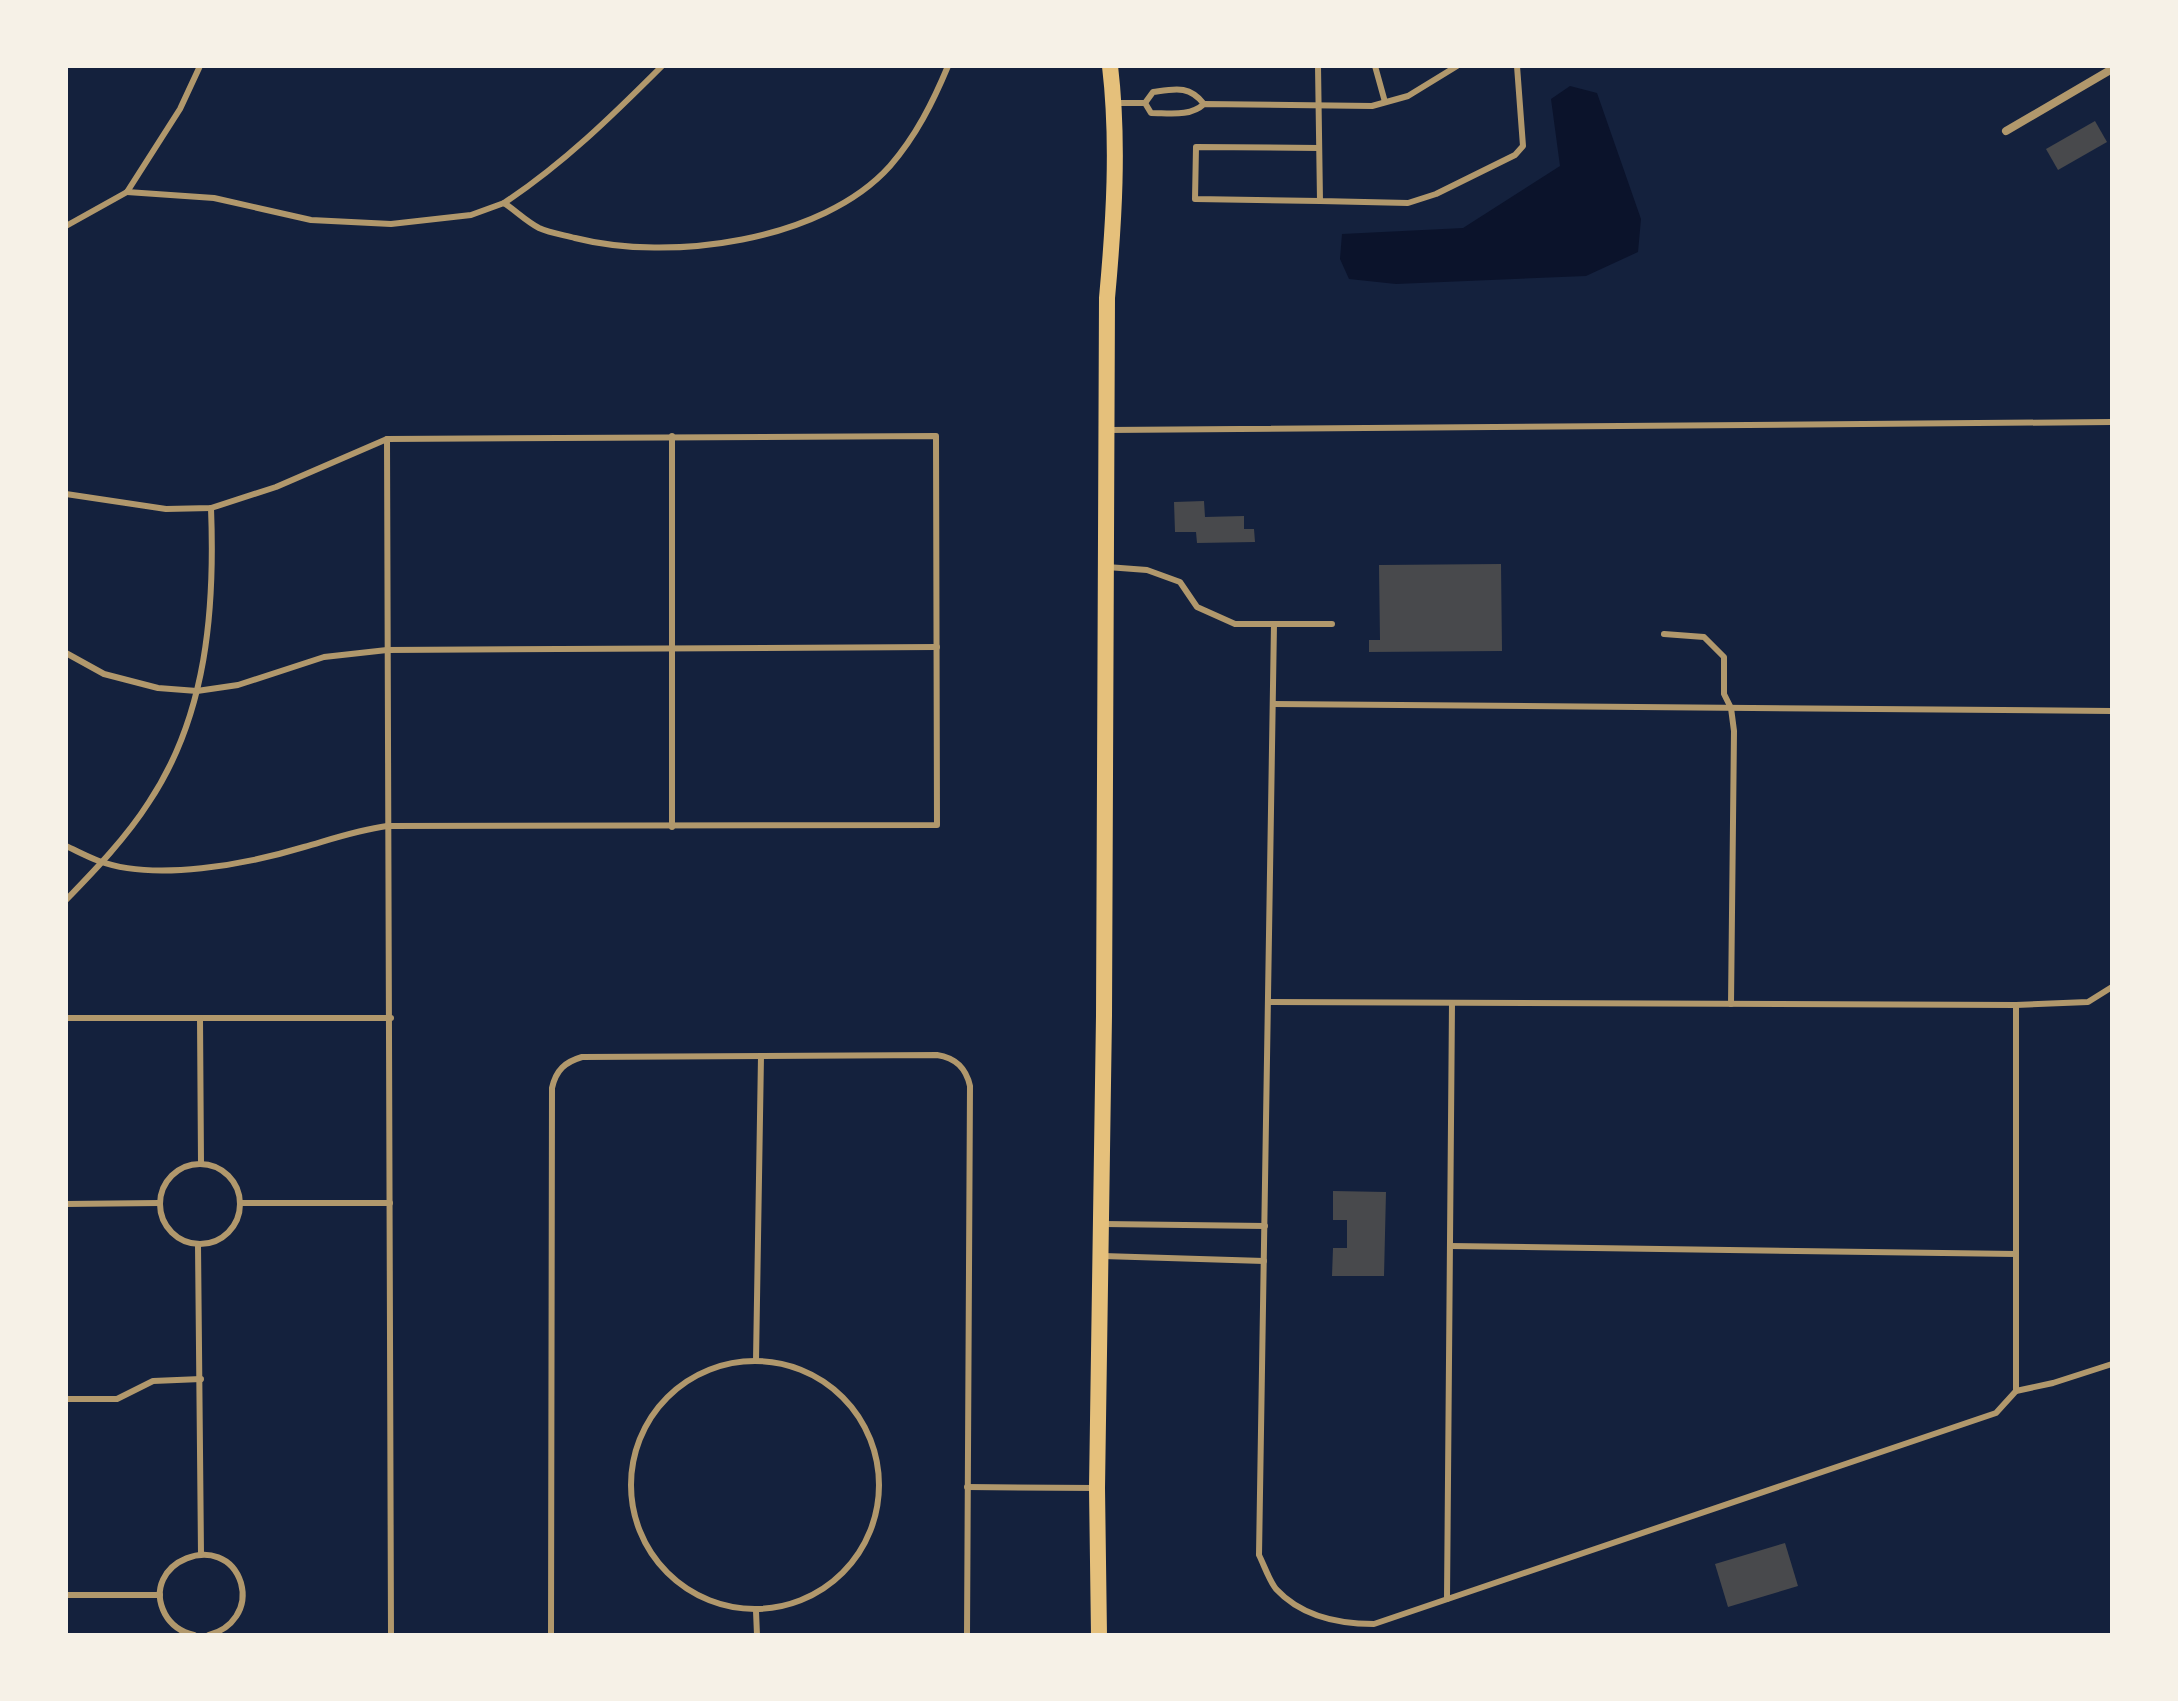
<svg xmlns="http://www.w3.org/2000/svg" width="2178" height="1701" font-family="Mulish,sans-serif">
<rect width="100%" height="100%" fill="#14213d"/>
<!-- water -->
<polygon fill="#0b132b" points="1570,86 1597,93 1641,219 1638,252 1586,276 1396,284 1349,279 1340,259 1342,234 1463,228 1560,166 1551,99"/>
<!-- building -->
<g fill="#48494c">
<polygon points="2095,121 2107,142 2058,170 2046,149"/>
<polygon points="1204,501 1205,517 1244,516 1244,529 1254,529 1255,542 1197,543 1196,532 1175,532 1174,502"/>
<polygon points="1501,564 1502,651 1369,652 1369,640 1380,640 1379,565"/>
<polygon points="1333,1191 1386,1192 1384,1276 1332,1276 1333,1248 1347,1248 1347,1220 1333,1220"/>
<polygon points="1785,1543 1798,1586 1728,1607 1715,1564"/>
</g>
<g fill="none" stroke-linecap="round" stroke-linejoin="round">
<!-- service -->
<g stroke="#b1986c" stroke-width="6">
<polyline points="1318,66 1320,201 1408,203 1436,194 1515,155 1523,146 1517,66"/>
<polyline points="1375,66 1385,102"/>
<polyline points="1114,103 1145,103"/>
<path d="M1145,103l6,10c18,0 39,4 53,-9l168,2 36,-10 49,-30"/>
<path d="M1145,103l8,-11c22,-3 36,-7 51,12"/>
<polyline points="1319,148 1196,147 1195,199 1320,201"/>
<path d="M127,192l87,6 97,22 80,4 80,-9 33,-12c12,8 23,19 35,25 11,5 25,7 36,10 94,24 247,4 315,-72 26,-30 43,-64 58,-100"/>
<path d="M504,203c59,-39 108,-87 158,-137"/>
<polyline points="66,226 127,192 180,109 200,66"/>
<polyline points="1108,430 2112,422"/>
<polyline points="672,436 672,827"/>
<polyline points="387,439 391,1635"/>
<path d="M66,494l100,15 45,-1 65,-21 111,-48 549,-3 1,389 -550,1c-29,4 -55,13 -83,21 -56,17 -149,35 -205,14 -11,-4 -22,-10 -33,-15"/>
<polyline points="1107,567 1147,570 1180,582 1197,607 1235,624 1332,624"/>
<path d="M1274,624l-15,931c5,10 10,25 17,34 25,27 63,35 98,35l622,-211 20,-22v-386"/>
<polyline points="1664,634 1704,637 1724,657 1724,694 1731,708 1734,731 1731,1004"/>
<polyline points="66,653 104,674 158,688 197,691 238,685 324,657 387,650 937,647"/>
<polyline points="1273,704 2112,711"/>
<path d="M66,900c29,-30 60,-62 83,-98 58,-87 66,-193 62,-294"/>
<polyline points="1268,1002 2016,1005 2088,1002 2112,987"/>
<polyline points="66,1018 391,1018"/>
<polyline points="200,1019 201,1163"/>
<circle cx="200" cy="1204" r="40"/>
<polyline points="241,1203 390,1203"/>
<polyline points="66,1204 159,1203"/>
<polyline points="1104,1224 1265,1226"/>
<polyline points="198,1245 201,1554"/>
<polyline points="1450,1246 2016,1254"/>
<polyline points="1103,1256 1264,1261"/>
<polyline points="756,1361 761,1056"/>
<circle cx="755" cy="1485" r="124"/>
<polyline points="2016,1391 2053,1383 2112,1364"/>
<polyline points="66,1399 117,1399 153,1381 201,1379"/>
<polyline points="967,1487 1096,1488"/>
<polyline points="66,1595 160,1595"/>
<polyline points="1447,1599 1452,1003"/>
<polyline points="756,1611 757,1635"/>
<path d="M194,1635c-13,-3 -23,-10 -29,-21 -27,-52 59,-86 76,-31 7,25 -9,46 -32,52"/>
<path d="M551,1635l1,-547c4,-18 13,-26 30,-31l355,-2c19,3 29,13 33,31l-3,549"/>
</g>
<!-- minor -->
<polyline stroke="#b1986c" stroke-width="8" points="2006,131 2112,69"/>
<!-- secondary -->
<path stroke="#e5c07b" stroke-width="16" d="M1099,1635l-2,-147 7,-472 3,-718c7,-76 12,-156 3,-232"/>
</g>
<!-- border -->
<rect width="2178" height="1701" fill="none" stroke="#f6f1e7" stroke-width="136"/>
</svg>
